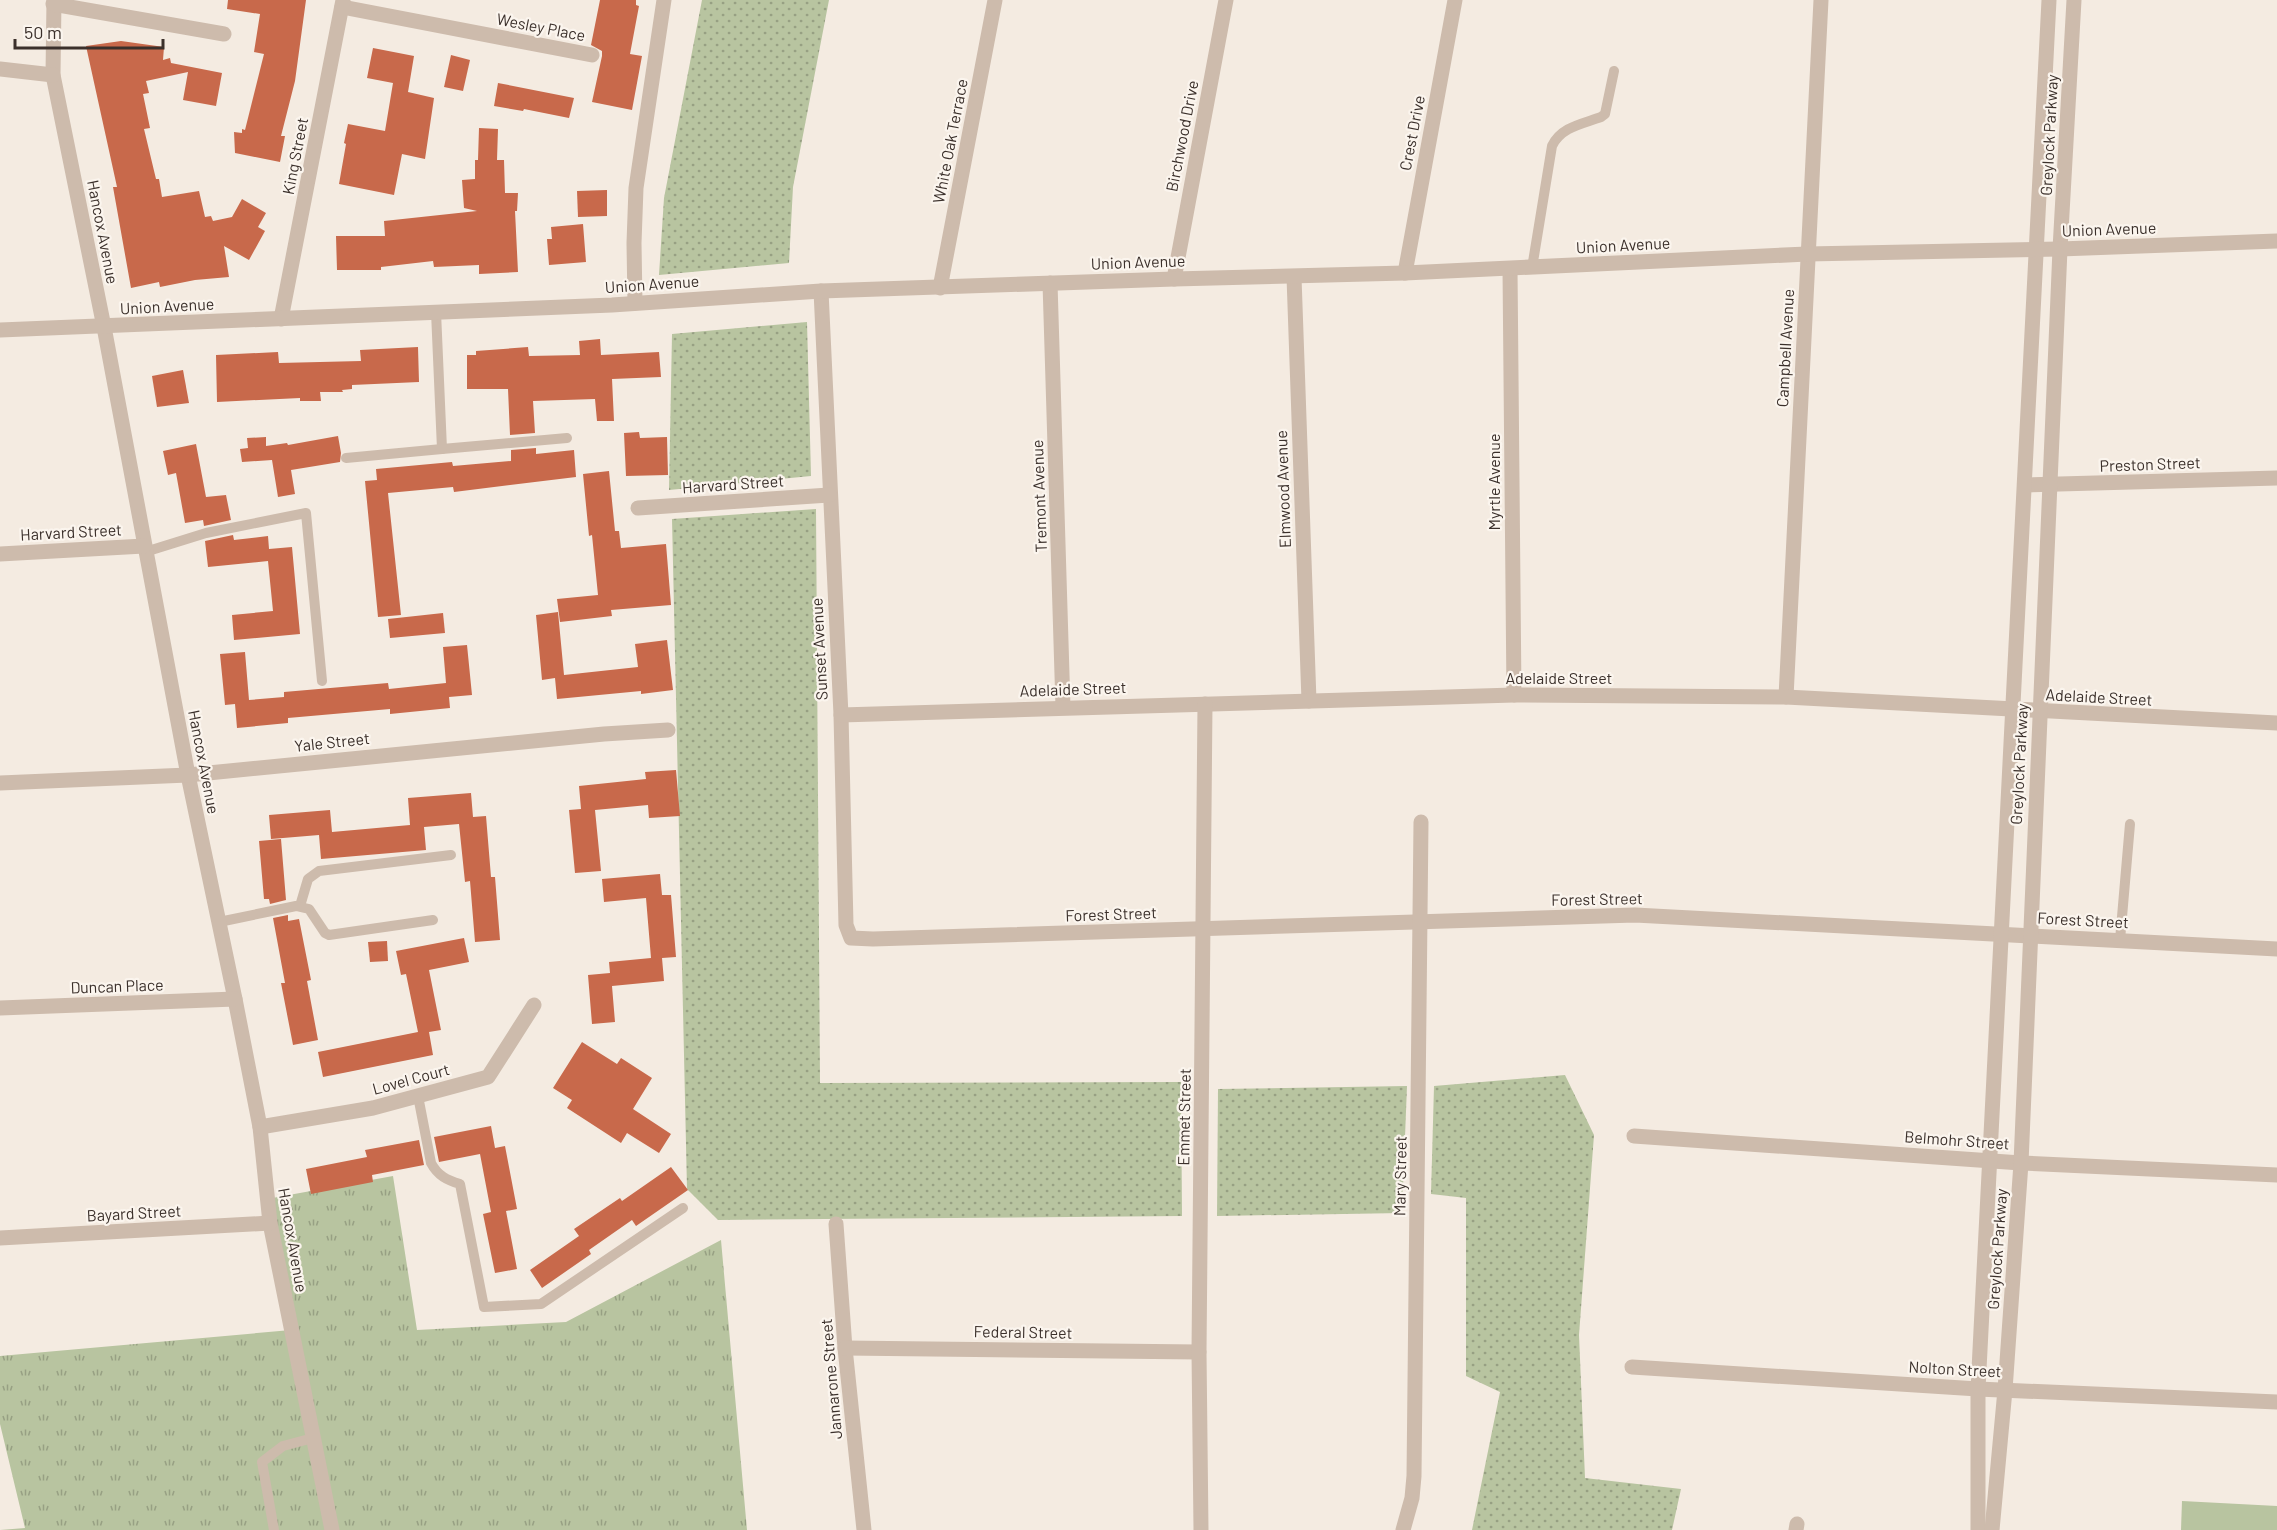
<svg xmlns="http://www.w3.org/2000/svg" width="2277" height="1530" font-family="Barlow,sans-serif">
<defs>
<pattern id="grass-dots" width="8" height="8" patternUnits="userSpaceOnUse" patternTransform="scale(1.5)"><rect width="8" height="8" fill="#b8c4a0"/><path d="M2 2h.1M6 6h.1" fill="none" stroke="#97a083" stroke-width="1.8" stroke-linecap="round"/></pattern>
<pattern id="park-tufts" width="24" height="20" patternUnits="userSpaceOnUse" patternTransform="scale(1.5)"><rect width="24" height="20" fill="#b8c4a0"/><path d="M3 7l-1-3M5 7V3M7 7l1-3M15 17l-1-3M17 17v-4M19 17l1-3" fill="none" stroke="#97a083"/></pattern>
</defs>
<rect width="100%" height="100%" fill="#f4ebe1"/>
<!-- grass -->
<g fill="url(#grass-dots)">
<polygon points="702,0 829,0 793,187 789,263 659,275 664,198"/>
<polygon points="807,322 811,476 669,490 672,334"/>
<polygon points="816,509 820,1083 1181,1082 1182,1216 718,1220 687,1189 672,519"/>
<polygon points="1565,1075 1594,1135 1579,1335 1585,1478 1681,1489 1672,1530 1472,1530 1500,1392 1466,1376 1466,1198 1431,1194 1434,1086"/>
<polygon points="1407,1086 1402,1213 1217,1216 1218,1089"/>
</g>
<!-- park -->
<polygon fill="url(#park-tufts)" points="393,1176 417,1330 566,1322 721,1240 747,1530 0,1530 25,1528 0,1424 0,1356 291,1330 267,1199"/>
<!-- pitch -->
<polygon fill="#b8c4a0" points="2182,1501 2277,1506 2277,1530 2181,1530"/>
<!-- building -->
<g fill="#c8694b">
<polygon points="228,0 306,0 295,81 281,136 285,136 280,162 235,153 234,132 242,133 242,129 245,130 264,54 254,52 260,14 227,9"/>
<polygon points="600,0 636,0 636,5 639,6 630,54 642,56 632,110 592,102 602,56 602,51 591,45"/>
<polygon points="121,41 164,47 163,60 170,58 171,63 222,73 216,106 183,100 188,72 146,81 149,93 143,94 150,128 144,129 156,179 159,179 162,197 199,191 205,217 211,216 213,221 232,217 242,199 266,213 258,227 265,231 249,260 224,246 229,277 195,280 160,287 159,282 131,288 113,187 117,187 86,46"/>
<polygon points="373,48 414,56 408,92 434,98 425,159 402,154 394,195 339,184 346,144 344,143 348,124 385,131 393,83 367,78"/>
<polygon points="451,55 470,60 463,91 444,87"/>
<polygon points="498,83 574,98 569,118 524,109 523,111 494,106"/>
<polygon points="479,128 498,129 497,160 504,160 505,193 518,193 517,211 515,211 518,272 479,274 479,265 434,267 433,261 381,267 381,270 337,270 336,236 385,236 384,221 477,211 464,208 462,180 475,179 475,160 478,160"/>
<polygon points="607,190 607,216 578,217 577,191"/>
<polygon points="583,224 586,262 549,265 547,239 552,239 551,227"/>
<polygon points="600,339 601,355 659,352 661,377 612,379 614,421 597,421 595,399 533,401 535,433 510,435 508,389 467,389 467,355 476,355 476,351 528,347 529,356 580,355 579,341"/>
<polygon points="418,347 419,382 352,385 352,389 342,390 343,392 320,392 321,401 300,401 300,398 217,402 216,355 278,352 279,363 361,361 360,350"/>
<polygon points="183,370 189,403 157,407 152,376"/>
<polygon points="639,432 640,438 667,437 668,475 626,476 624,433"/>
<polygon points="338,436 341,453 340,462 291,470 295,494 278,497 272,460 242,462 240,449 248,448 247,438 266,437 266,446 287,443 288,445"/>
<polygon points="196,444 206,497 226,495 231,520 204,526 203,520 185,523 176,473 168,475 163,451"/>
<polygon points="536,448 536,454 574,450 576,477 454,492 453,487 388,493 401,615 378,617 365,481 377,480 376,469 452,462 453,466 511,461 511,450"/>
<polygon points="609,471 615,531 619,531 621,548 666,544 671,605 611,610 612,616 560,622 557,599 598,595 592,535 589,536 583,474"/>
<polygon points="233,535 234,540 268,536 269,549 292,547 300,634 234,640 232,615 273,611 268,561 208,567 205,541"/>
<polygon points="558,612 564,675 638,667 635,644 667,640 673,690 641,694 641,691 557,699 555,678 542,680 536,615"/>
<polygon points="443,613 445,633 390,638 388,619"/>
<polygon points="467,645 472,695 449,697 450,708 390,714 390,709 288,718 288,723 237,728 235,704 225,705 220,654 245,652 249,700 284,697 284,692 388,683 389,689 446,683 443,647"/>
<polygon points="676,770 680,816 649,818 648,805 595,810 601,871 575,873 569,810 581,809 579,786 646,779 645,772"/>
<polygon points="471,793 473,817 486,816 491,877 495,877 500,940 475,942 470,881 465,882 459,824 424,827 426,850 321,859 319,835 271,839 269,815 330,810 332,832 410,825 408,798"/>
<polygon points="281,839 286,900 270,904 269,899 264,899 259,841"/>
<polygon points="660,874 662,895 671,895 676,957 662,958 664,981 612,986 615,1022 592,1024 588,975 610,973 609,962 651,958 646,898 604,902 602,879"/>
<polygon points="288,915 288,921 299,919 311,980 307,981 318,1040 293,1045 281,983 285,983 273,918"/>
<polygon points="464,938 469,962 429,970 441,1030 429,1032 433,1055 323,1077 318,1052 418,1032 406,974 401,975 396,951"/>
<polygon points="387,941 388,961 370,962 368,942"/>
<polygon points="582,1042 617,1064 621,1058 652,1078 633,1109 671,1134 659,1153 627,1133 621,1143 567,1108 572,1100 553,1088"/>
<polygon points="491,1126 495,1148 505,1146 517,1209 506,1211 517,1269 495,1273 483,1214 491,1212 480,1154 439,1162 434,1137"/>
<polygon points="419,1140 424,1165 372,1175 373,1182 311,1194 306,1169 367,1157 365,1150"/>
<polygon points="671,1167 688,1190 636,1226 632,1220 589,1250 591,1254 542,1288 530,1270 579,1236 574,1229 620,1198 622,1201"/>
</g>
<g fill="none" stroke-linecap="round" stroke-linejoin="round">
<!-- service -->
<g stroke="#cdbbac" stroke-width="10">
<path d="M1532,268l20,-122c9,-19 30,-22 49,-29l4,-3 9,-43"/>
<polyline points="442,449 567,438"/>
<polyline points="346,458 442,449 436,312"/>
<polyline points="145,552 206,533 306,513 322,681"/>
<polyline points="300,906 308,879 319,871 451,855"/>
<polyline points="219,922 296,906 309,909 325,933 329,935 433,920"/>
<polyline points="2120,940 2130,824"/>
<path d="M418,1096l13,67c7,13 16,17 29,21l24,123 57,-3 142,-96"/>
<polyline points="274,1530 262,1462 283,1446 313,1438"/>
</g>
<!-- minor -->
<g stroke="#cdbbac" stroke-width="15">
<polyline points="54,0 53,75 104,327 188,775 235,999 260,1127 270,1223 332,1530"/>
<polyline points="53,4 224,34"/>
<polyline points="342,7 592,55"/>
<polyline points="0,69 53,75"/>
<polyline points="1510,269 1514,695"/>
<polyline points="1405,273 1455,0"/>
<polyline points="1294,277 1309,701"/>
<polyline points="1174,279 1226,0"/>
<polyline points="1050,283 1063,707"/>
<polyline points="940,288 995,0"/>
<polyline points="821,291 841,715 846,925 851,938 873,939 1635,915 2277,949"/>
<polyline points="635,303 634,243 636,188 664,0"/>
<polyline points="281,319 343,0"/>
<polyline points="2025,485 2277,478"/>
<polyline points="638,508 829,495"/>
<polyline points="0,554 144,546"/>
<polyline points="1786,697 1821,0"/>
<polyline points="841,715 1514,695 1786,697 2277,723"/>
<polyline points="0,783 188,775 604,734 668,730"/>
<polyline points="0,1008 235,999"/>
<polyline points="260,1127 373,1108 488,1077 534,1005"/>
<polyline points="1634,1136 2021,1163 2277,1175"/>
<polyline points="836,1224 845,1348 864,1530"/>
<polyline points="0,1238 270,1223"/>
<polyline points="845,1348 1199,1352"/>
<polyline points="1632,1367 1978,1389 2277,1402"/>
<polyline points="1201,1530 1199,1352 1205,704"/>
<polyline points="1403,1530 1412,1498 1414,1476 1421,822"/>
<polyline points="1796,1530 1797,1524"/>
<polyline points="1978,1530 1978,1389 2049,0"/>
<polyline points="1992,1530 2005,1390 2021,1163 2060,249 2074,0"/>
</g>
<!-- tertiary -->
<polyline stroke="#cdbbac" stroke-width="15" points="0,330 612,305 821,291 1174,279 1405,273 1807,254 2060,249 2277,241"/>
</g>
<g text-anchor="middle" stroke-width="4.5" stroke-linejoin="round" paint-order="stroke">
<!-- street labels -->
<g font-size="16" fill="#3b302b" stroke="#fbf5ee">
<text transform="translate(541 27) rotate(11)" y="6">Wesley Place</text>
<text transform="translate(1412 133) rotate(-79)" y="6">Crest Drive</text>
<text transform="translate(2049 135) rotate(-87)" y="6">Greylock Parkway</text>
<text transform="translate(1182 136) rotate(-79)" y="6">Birchwood Drive</text>
<text transform="translate(950 141) rotate(-79)" y="6">White Oak Terrace</text>
<text transform="translate(295 156) rotate(-79)" y="6">King Street</text>
<text transform="translate(2109 229) rotate(-2)" y="6">Union Avenue</text>
<text transform="translate(103 232) rotate(79)" y="6">Hancox Avenue</text>
<text transform="translate(1623 245) rotate(-3)" y="6">Union Avenue</text>
<text transform="translate(1138 262) rotate(-2)" y="6">Union Avenue</text>
<text transform="translate(652 284) rotate(-4)" y="6">Union Avenue</text>
<text transform="translate(167 306) rotate(-3)" y="6">Union Avenue</text>
<text transform="translate(1785 348) rotate(-87)" y="6">Campbell Avenue</text>
<text transform="translate(2150 464) rotate(-2)" y="6">Preston Street</text>
<text transform="translate(1494 482) rotate(-90)" y="6">Myrtle Avenue</text>
<text transform="translate(733 484) rotate(-4)" y="6">Harvard Street</text>
<text transform="translate(1283 489) rotate(-92)" y="6">Elmwood Avenue</text>
<text transform="translate(1039 496) rotate(-92)" y="6">Tremont Avenue</text>
<text transform="translate(71 532) rotate(-3)" y="6">Harvard Street</text>
<text transform="translate(819 649) rotate(-93)" y="6">Sunset Avenue</text>
<text x="1559" y="684">Adelaide Street</text>
<text transform="translate(1073 689) rotate(-2)" y="6">Adelaide Street</text>
<text transform="translate(2099 697) rotate(3)" y="6">Adelaide Street</text>
<text transform="translate(332 742) rotate(-6)" y="6">Yale Street</text>
<text transform="translate(204 762) rotate(79)" y="6">Hancox Avenue</text>
<text transform="translate(2019 764) rotate(-87)" y="6">Greylock Parkway</text>
<text transform="translate(1597 899) rotate(-1)" y="6">Forest Street</text>
<text transform="translate(1111 914) rotate(-2)" y="6">Forest Street</text>
<text transform="translate(2083 920) rotate(3)" y="6">Forest Street</text>
<text transform="translate(117 986) rotate(-2)" y="6">Duncan Place</text>
<text transform="translate(411 1079) rotate(-15)" y="6">Lovel Court</text>
<text transform="translate(1184 1117) rotate(-89)" y="6">Emmet Street</text>
<text transform="translate(1957 1140) rotate(4)" y="6">Belmohr Street</text>
<text transform="translate(1400 1176) rotate(-89)" y="6">Mary Street</text>
<text transform="translate(134 1213) rotate(-3)" y="6">Bayard Street</text>
<text transform="translate(293 1240) rotate(80)" y="6">Hancox Avenue</text>
<text transform="translate(1997 1249) rotate(-86)" y="6">Greylock Parkway</text>
<text transform="translate(1023 1332) rotate(1)" y="6">Federal Street</text>
<text transform="translate(1955 1369) rotate(3)" y="6">Nolton Street</text>
<text transform="translate(831 1379) rotate(-95)" y="6">Jannarone Street</text>
</g>
</g>
<!-- scale -->
<path d="M15 39v9h148v-9" fill="none" stroke="#3b302b" stroke-width="3"/>
<text x="24" y="39" font-size="18" fill="#3b302b" stroke="#fbf5ee" stroke-width="4.5" paint-order="stroke">50 m</text>
</svg>
